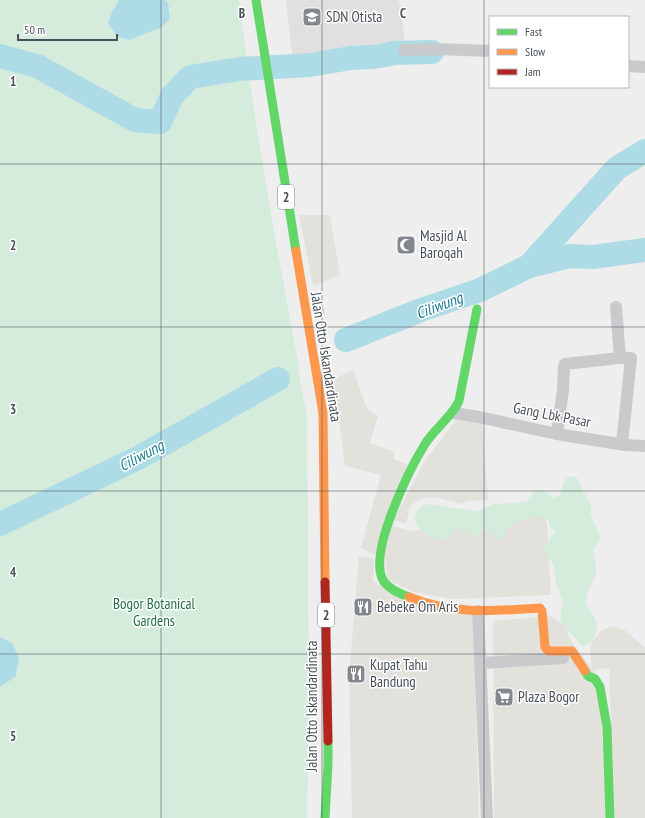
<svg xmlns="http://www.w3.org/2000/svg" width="645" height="818" font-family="'PT Sans Narrow',sans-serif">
<rect width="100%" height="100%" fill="#efeeee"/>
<!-- commercial -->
<g fill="#e3e1dc">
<polygon points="299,215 330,215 340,275 313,286"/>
<polygon points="353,369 367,409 378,416 370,443 395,452 393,459 411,466 379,557 361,548 381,475 345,466 334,380"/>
<polygon points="460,415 482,417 488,500 467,501 462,504 435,497 420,499 410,506 406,524 393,520 426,459"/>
<polygon points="546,512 551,595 453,599 416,593 388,580 385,554 392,525 409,531"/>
<polygon points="359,556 375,559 373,582 418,603 473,612 479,818 352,818 349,676"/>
<polygon points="551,616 564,625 573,644 600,679 606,818 494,818 493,621"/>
<polygon points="613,626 626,631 645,648 645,818 615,818 609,668 592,670 590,648 592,642 599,633 602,630"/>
</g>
<!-- education -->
<polygon fill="#e1dfe0" points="286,0 399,0 405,42 293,64"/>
<!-- green -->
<g fill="#d5ebdc">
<path d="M0,0h239c15,123 37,245 60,367l-1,1 9,50 2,276 -2,124h-307z"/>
<path d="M571,476l6,2 5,11 9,15v12l10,21 -2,5 -6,9c2,9 5,19 1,28 -3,7 -7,11 -8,20 -1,10 8,14 10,22 3,10 -2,23 -13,25l-4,-3 -16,-18 -3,-6 3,-18 -7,-17 -2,-18 -9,-15 1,-7 11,-14h-5l-3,-5 -1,-6 -11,-3 -26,8 -8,14 -5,2 -8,-8 -6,-2 -8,8 -15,-8 -5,-1 -7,9 -4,2c-21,-1 -46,-24 -18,-36l50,7 17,-7 20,-1 13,-2 5,-4 1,-6c11,-3 13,2 21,7l6,-3 5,-17z"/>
</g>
<!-- water -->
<g fill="#aedce6">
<polygon points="119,0 164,0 168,3 170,18 161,28 141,35 130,40 118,37 108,24 111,14"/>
<polygon points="0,637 12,643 19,657 16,676 0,687"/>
</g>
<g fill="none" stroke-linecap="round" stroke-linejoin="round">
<!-- river -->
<g stroke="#aedce6" stroke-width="24">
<polyline points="0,56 37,66 135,120 160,122 172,96 190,77 240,69 310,65 351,58 373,57 391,54 393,53 432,52"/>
<polyline points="529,266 570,256 593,257 645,250"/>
<polyline points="346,340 421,310 480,290 529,266 617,168 645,151"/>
<polyline points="0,524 138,458 278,379"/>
</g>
<!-- street -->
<g stroke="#c9cacc" stroke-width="12">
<polyline points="404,50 438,49 490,51"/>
<polyline points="628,66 645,67"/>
<polyline points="616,307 620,358 631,358 622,444"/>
<polyline points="453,413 479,417 557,434 625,445 645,446"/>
<polyline points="557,434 563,390 564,367 565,364 620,358"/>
<polyline points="478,611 487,818"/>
<polyline points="481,663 563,658"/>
</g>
<!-- fast -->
<g stroke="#63d668" stroke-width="9">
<polyline points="256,0 296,251"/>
<path d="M409,597c-10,-4 -23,-9 -27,-19 -12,-29 27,-108 43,-134 10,-16 26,-26 34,-43l18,-92"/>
<polyline points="585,671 588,676 595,679 600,687 607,727 610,818"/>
<polyline points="325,818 328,764 328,741"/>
</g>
<!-- slow -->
<g stroke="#ff974d" stroke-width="9">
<polyline points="296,251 323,413 325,582"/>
<path d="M409,597c44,18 85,14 131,11l2,3 3,36 3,4h24l13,20"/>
</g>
<!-- jam -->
<polyline stroke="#b3261e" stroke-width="9" points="325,582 328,741"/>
<!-- tram -->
<polyline stroke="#c4c5c6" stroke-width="1" points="323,308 324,314"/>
</g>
<!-- grid -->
<path fill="none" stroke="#485159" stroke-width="1" stroke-opacity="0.55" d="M161,0v818M322,0v818M484,0v818M0,164h645M0,327h645M0,491h645M0,654h645"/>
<!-- icons -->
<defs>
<symbol id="school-square" viewBox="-11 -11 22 22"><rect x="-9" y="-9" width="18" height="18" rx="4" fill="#82888d" stroke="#fff"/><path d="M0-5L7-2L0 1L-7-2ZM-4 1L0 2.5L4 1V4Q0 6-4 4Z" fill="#fff"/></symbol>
<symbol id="mosque-square" viewBox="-11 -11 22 22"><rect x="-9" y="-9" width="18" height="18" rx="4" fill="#82888d" stroke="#fff"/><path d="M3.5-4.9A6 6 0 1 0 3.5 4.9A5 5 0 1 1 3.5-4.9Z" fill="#fff"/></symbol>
<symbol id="restaurant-square" viewBox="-11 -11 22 22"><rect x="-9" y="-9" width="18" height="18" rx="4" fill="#82888d" stroke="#fff"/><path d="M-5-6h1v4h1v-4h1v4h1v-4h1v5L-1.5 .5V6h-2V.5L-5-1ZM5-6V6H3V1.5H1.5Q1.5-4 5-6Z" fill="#fff"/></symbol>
<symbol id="supermarket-square" viewBox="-11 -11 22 22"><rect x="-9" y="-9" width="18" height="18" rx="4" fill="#82888d" stroke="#fff"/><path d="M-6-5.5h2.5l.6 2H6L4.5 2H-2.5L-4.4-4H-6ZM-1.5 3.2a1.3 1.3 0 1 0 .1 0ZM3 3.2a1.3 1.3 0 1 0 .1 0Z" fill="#fff"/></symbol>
</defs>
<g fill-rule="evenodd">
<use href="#school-square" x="301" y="6" width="22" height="22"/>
<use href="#mosque-square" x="395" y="234" width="22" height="22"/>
<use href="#restaurant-square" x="352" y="596" width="22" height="22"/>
<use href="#restaurant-square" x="345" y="663" width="22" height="22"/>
<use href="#supermarket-square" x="493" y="686" width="22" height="22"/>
</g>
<g text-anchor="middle" stroke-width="3" stroke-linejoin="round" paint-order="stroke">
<!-- shield labels -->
<g fill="#fff" stroke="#7f858b" stroke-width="1">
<rect x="278" y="185" width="16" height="24" rx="3"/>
<rect x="318" y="603" width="16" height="24" rx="3"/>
</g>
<g font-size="14" font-weight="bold" fill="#485159">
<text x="286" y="202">2</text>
<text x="326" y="620">2</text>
</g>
<!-- poi labels -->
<g font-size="15" fill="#485159" stroke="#fff" text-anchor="start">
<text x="326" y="22">SDN Otista</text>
<text x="420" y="241">Masjid Al<tspan x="420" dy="17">Baroqah</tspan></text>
<text x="377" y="612">Bebeke Om Aris</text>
<text x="370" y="670">Kupat Tahu<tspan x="370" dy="17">Bandung</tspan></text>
<text x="518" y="702">Plaza Bogor</text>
</g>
<!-- street labels -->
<g font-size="15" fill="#485159" stroke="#fff">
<text transform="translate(326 357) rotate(81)" y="5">Jalan Otto Iskandardinata</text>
<text transform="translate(552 415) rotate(11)" y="5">Gang Lbk Pasar</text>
<text transform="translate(312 706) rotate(-90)" y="5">Jalan Otto Iskandardinata</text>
</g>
<!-- park labels -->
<g font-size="15" fill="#207246" stroke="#fff">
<text x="154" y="609">Bogor Botanical<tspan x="154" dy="17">Gardens</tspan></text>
</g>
<!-- water labels -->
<g font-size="16" font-style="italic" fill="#1a7d91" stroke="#fff">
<text transform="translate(439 305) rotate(-21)" y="6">Ciliwung</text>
<text transform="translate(141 455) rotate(-28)" y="6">Ciliwung</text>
</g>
</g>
<g font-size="13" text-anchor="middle" font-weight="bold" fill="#485159" stroke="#fff" stroke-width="3" stroke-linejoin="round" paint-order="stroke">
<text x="242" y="18">B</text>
<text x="403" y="18">C</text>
<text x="13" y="86">1</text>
<text x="13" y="250">2</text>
<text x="13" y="414">3</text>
<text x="13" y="577">4</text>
<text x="13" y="741">5</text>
</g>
<!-- legend -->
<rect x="489" y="16" width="140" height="72" fill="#ffffff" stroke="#b6b9bd"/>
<rect x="497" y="29" width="20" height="6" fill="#63d668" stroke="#b6b9bd"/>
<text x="525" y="36" font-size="12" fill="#485159">Fast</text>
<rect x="497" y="49" width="20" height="6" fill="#ff974d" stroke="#b6b9bd"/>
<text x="525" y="56" font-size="12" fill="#485159">Slow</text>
<rect x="497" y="69" width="20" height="6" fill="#b3261e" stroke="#b6b9bd"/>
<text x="525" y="76" font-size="12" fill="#485159">Jam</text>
<!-- scale -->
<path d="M18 34v6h99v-6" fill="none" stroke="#485159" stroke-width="2"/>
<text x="24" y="34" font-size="12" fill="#485159" stroke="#ffffff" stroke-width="3" paint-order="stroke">50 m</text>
</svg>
